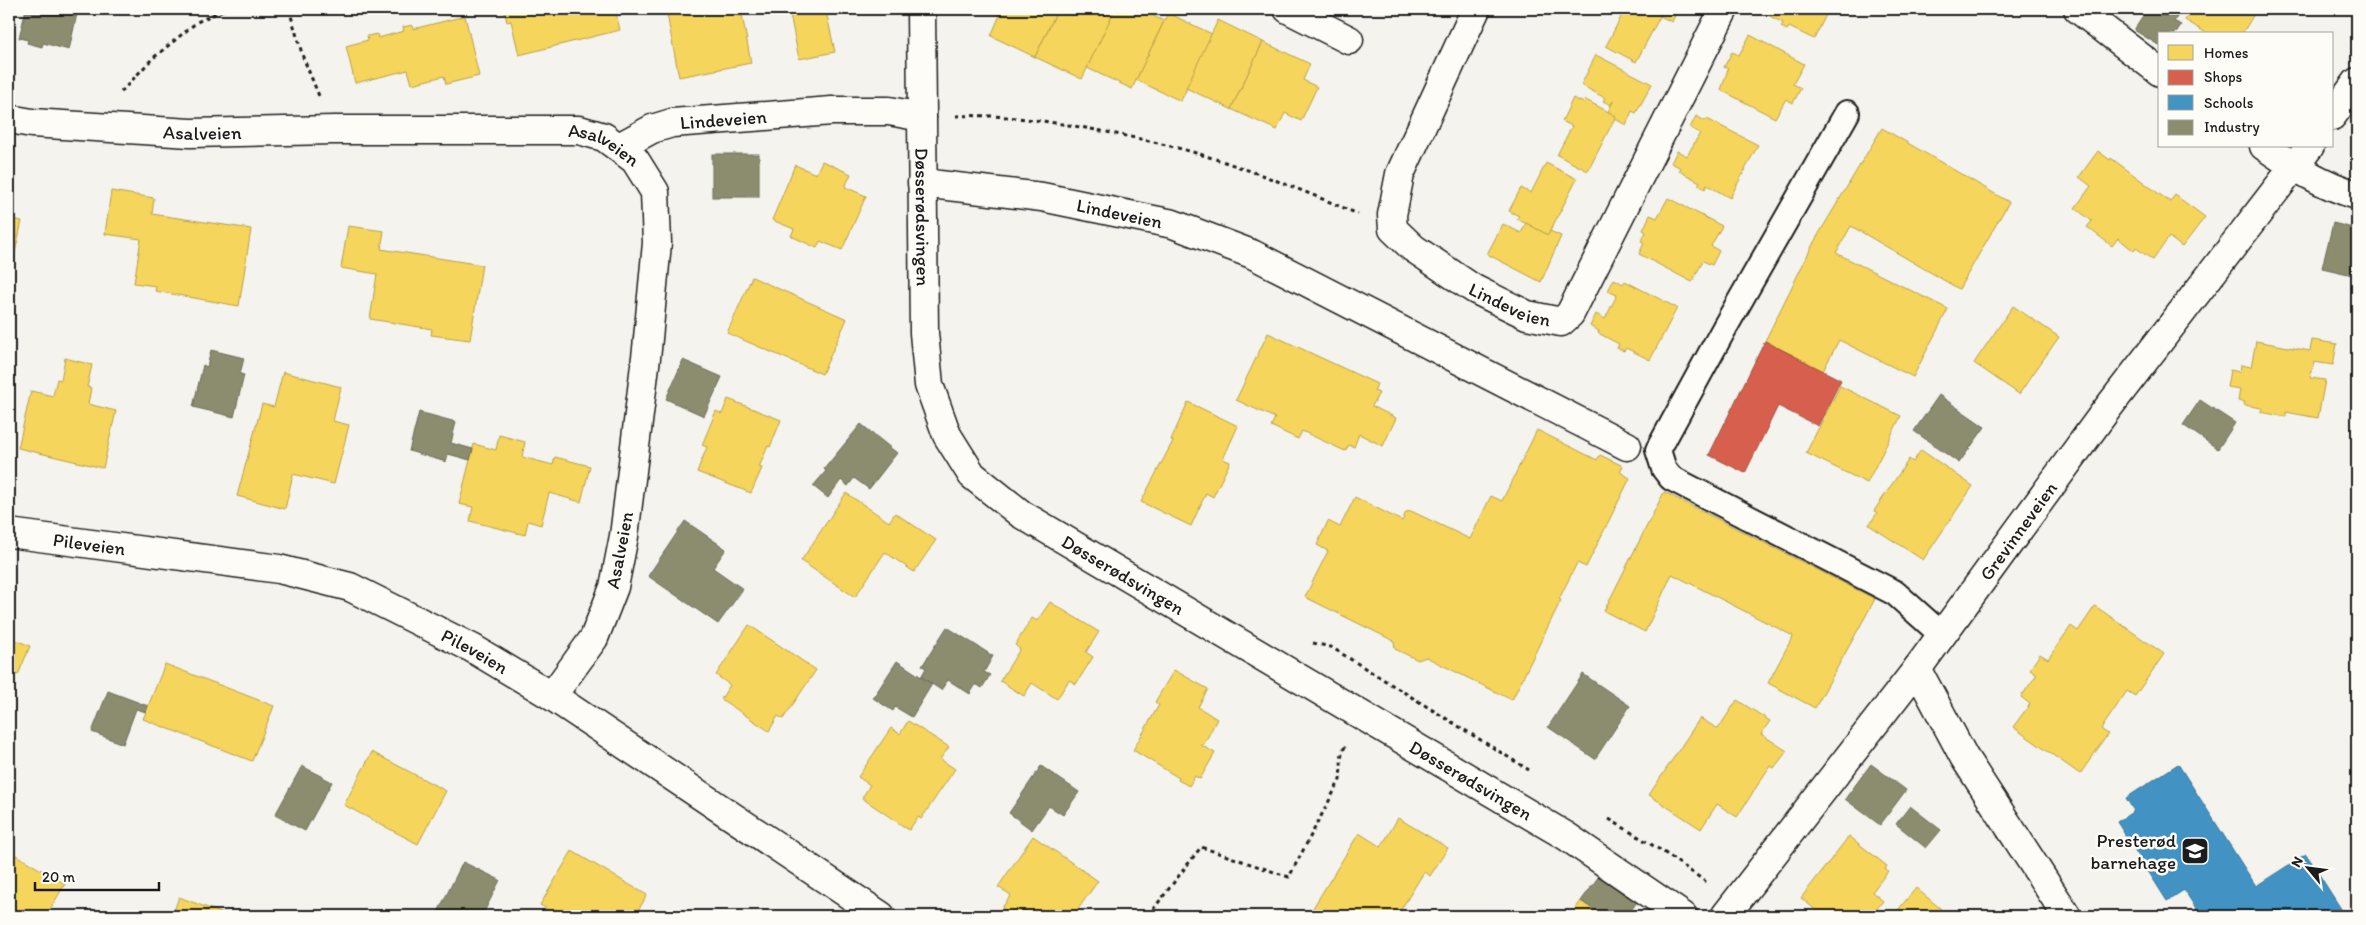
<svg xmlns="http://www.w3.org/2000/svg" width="2366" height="925" font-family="Itim,sans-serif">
<rect width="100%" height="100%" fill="#f4f3ee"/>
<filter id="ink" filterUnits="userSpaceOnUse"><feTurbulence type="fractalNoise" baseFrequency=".02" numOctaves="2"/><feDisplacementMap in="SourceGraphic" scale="10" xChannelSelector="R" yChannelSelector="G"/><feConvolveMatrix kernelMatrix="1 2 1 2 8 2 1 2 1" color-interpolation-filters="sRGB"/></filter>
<g filter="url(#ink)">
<!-- homes -->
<g fill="#f6d55c" stroke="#b59e49">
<polygon points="504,9 615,9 620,30 519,55 511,21 507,22"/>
<polygon points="666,9 741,9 751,63 679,77"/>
<polygon points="789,9 835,9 826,11 835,52 799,59"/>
<polygon points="986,9 1058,9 1035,57 991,36 1000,15"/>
<polygon points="1058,9 1107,9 1114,12 1082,79 1035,57"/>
<polygon points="1115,9 1138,9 1164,21 1132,89 1087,68"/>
<polygon points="1612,9 1664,9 1636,62 1606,46 1621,17 1611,11"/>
<polygon points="1664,9 1678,9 1672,22 1660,16"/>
<polygon points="1763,9 1829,9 1814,39 1789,27 1787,30 1781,27 1783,23 1762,12"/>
<polygon points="2192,9 2257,9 2242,34 2208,34 2185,20"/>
<polygon points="1168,13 1212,34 1181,101 1136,80"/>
<polygon points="465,16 479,76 446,84 444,76 412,84 408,70 355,83 346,46 368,40 367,36 377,34 378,38 404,31 403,27 412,25 413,29"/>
<polygon points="1218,20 1263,42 1231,109 1186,88"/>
<polygon points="1750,35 1804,64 1793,84 1801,88 1793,103 1786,99 1775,118 1721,90 1728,69 1724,67 1732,52 1739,55"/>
<polygon points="1263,42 1310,64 1303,80 1317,87 1301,121 1285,113 1277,130 1231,109"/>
<polygon points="1596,55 1652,84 1636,113 1632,111 1626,125 1615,119 1616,116 1608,112 1613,101 1611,105 1603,101 1605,98 1581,85"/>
<polygon points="1573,98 1584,103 1586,100 1616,116 1588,171 1557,155 1572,126 1562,121"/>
<polygon points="1696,116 1705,121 1707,119 1758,145 1730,198 1707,185 1705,189 1698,185 1700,182 1679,171 1681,168 1671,163 1677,151 1687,156 1700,133 1690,128"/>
<polygon points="1882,128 2009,202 1959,289 1851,226 1836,253 1948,309 1913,377 1839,340 1823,371 1765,341 1814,242"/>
<polygon points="2098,151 2110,160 2111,158 2170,202 2175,195 2205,217 2182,247 2169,237 2153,260 2136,248 2134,251 2118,238 2112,246 2087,227 2092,221 2075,208 2091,186 2079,177"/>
<polygon points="822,161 851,174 845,187 866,196 842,250 820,241 817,248 791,236 794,229 772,220 795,165 816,174"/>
<polygon points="1546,163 1577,179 1548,235 1517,219 1519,216 1509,211 1521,188 1531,193"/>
<polygon points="111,191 154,198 152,214 251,229 239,306 155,291 156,286 134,283 141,239 105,234"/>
<polygon points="1668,198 1722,226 1711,246 1719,251 1712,265 1703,261 1692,282 1639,254 1644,243 1641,241 1646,232 1643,230 1650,215 1657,218"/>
<polygon points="9,218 22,221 9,280"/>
<polygon points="1526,223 1548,235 1550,231 1561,236 1541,282 1487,254 1503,224 1521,233"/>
<polygon points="348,226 384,231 381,249 482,265 470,340 431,335 432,329 370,319 377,274 341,268"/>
<polygon points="752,277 847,319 822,374 727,333"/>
<polygon points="1614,279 1623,284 1625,281 1677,308 1650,360 1626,348 1624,351 1617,348 1619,344 1598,333 1599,331 1590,326 1596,314 1605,319 1617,295 1608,291"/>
<polygon points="2013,306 2059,337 2019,394 1974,363"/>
<polygon points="1268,333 1377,384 1374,391 1379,393 1372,406 1396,418 1383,446 1359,434 1354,447 1349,445 1345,451 1302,431 1298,439 1271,426 1275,418 1236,400"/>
<polygon points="2312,340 2337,344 2333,365 2314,362 2310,378 2325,380 2318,418 2286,412 2286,417 2261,412 2262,408 2244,405 2245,402 2238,401 2240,389 2227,387 2230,370 2240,372 2241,365 2251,367 2256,341 2310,351"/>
<polygon points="65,358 92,365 87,387 91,388 88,404 116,411 103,468 18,448 31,391 53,396 57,379 61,380"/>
<polygon points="283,372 341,387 333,421 349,425 334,484 293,474 285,509 237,496 262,404 274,407"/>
<polygon points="1840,386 1901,416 1867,483 1806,453"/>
<polygon points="728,399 781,420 770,447 768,446 759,467 762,468 751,493 697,472 707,447 702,445 716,411 722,414"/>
<polygon points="1188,402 1238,426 1223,459 1230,462 1213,497 1206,493 1191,526 1141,502 1173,441 1171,440"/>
<polygon points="1537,430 1597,460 1600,455 1623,466 1620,472 1630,478 1586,567 1577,563 1559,599 1561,600 1512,700 1426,657 1418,660 1395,649 1394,641 1305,597 1328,551 1317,545 1328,521 1340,527 1355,497 1402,521 1406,512 1411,511 1470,539 1491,496 1502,501"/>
<polygon points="499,435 525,442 522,457 553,465 555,457 590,466 581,502 549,493 541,525 528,521 525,535 470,521 473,507 459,504 474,444 496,450"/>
<polygon points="1921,450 1973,486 1923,560 1869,525 1877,513 1874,511 1909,459 1913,462"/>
<polygon points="1664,492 1875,599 1815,708 1768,683 1793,636 1672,574 1645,632 1604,611"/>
<polygon points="846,493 889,522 895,513 936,540 914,572 885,552 855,597 801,561"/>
<polygon points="1050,602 1099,632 1086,652 1093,657 1076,684 1069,680 1057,699 1032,683 1024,696 1000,681 1020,649 1015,645 1032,618 1037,621"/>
<polygon points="2095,606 2164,654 2135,696 2127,691 2101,729 2108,734 2080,774 2013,727 2030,704 2021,697 2037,674 2030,669 2040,654 2048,659 2071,626 2078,631"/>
<polygon points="749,625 816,670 783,719 778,716 769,731 721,699 730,685 716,675"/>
<polygon points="9,637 30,646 18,675 9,672"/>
<polygon points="165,664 274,706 252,761 143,719"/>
<polygon points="1174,670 1208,689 1198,707 1217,719 1204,744 1201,745 1215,753 1200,779 1195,776 1189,786 1178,780 1179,778 1133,750 1159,705 1155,702"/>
<polygon points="1737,700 1770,721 1761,734 1787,751 1774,768 1770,766 1737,817 1717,804 1701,829 1649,795 1700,718 1718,729"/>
<polygon points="908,721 949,747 940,759 955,769 921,819 918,817 909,830 862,798 870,785 858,777 891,728 900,734"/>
<polygon points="372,752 446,791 418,844 344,805"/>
<polygon points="1398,818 1448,848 1430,876 1424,872 1397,916 1308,916 1359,833 1381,847"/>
<polygon points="1033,836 1098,881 1073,916 1014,916 1002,908 1011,895 998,887"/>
<polygon points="1849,836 1887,866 1885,869 1888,871 1872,892 1883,901 1871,916 1823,916 1801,898"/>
<polygon points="9,851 65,884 46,916 26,916 10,907 9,909"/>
<polygon points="572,851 647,895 635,916 560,916 540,905"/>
<polygon points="1916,888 1941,909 1934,916 1893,916"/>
<polygon points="179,897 229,916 172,916"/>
<polygon points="1581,901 1603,916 1570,916"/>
</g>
<!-- shops -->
<polygon fill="#d6604d" stroke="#9e4c3e" points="1765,341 1841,380 1818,426 1778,406 1745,473 1709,455"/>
<!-- schools -->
<polygon fill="#4393c3" stroke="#376f91" points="2178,764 2256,886 2306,854 2343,912 2337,916 2201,916 2184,890 2167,901 2117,822 2134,811 2126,798"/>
<!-- industry -->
<g fill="#8c8c6e" stroke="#6a6a55">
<polygon points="26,9 78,9 69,50 43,43 42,47 27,43 28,40 19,38"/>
<polygon points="2148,9 2174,9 2180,13 2174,21 2181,25 2175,34 2160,34 2160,46 2134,30"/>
<rect x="712" y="154" width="47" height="43"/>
<polygon points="2333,223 2357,229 2357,276 2322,268"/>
<polygon points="211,350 244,358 240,374 244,375 234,417 193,407 203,365 207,367"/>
<polygon points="683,360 722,377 704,416 666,399"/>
<polygon points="1939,395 1985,427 1959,463 1914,431"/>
<polygon points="2200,400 2235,423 2218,449 2183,425"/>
<polygon points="419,412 456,422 451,443 473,449 470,460 448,454 446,462 409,451"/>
<polygon points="861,424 897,453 869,489 854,478 848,486 841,480 828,498 813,486 826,471 824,469"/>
<polygon points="685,521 726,549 713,568 743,589 718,624 648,576"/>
<polygon points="947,627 993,656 984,672 990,675 982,688 976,684 970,694 948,680 941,690 921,677 926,668 922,666"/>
<polygon points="897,661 932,684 912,717 895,707 893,711 873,698"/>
<polygon points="1583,674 1630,706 1595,759 1548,727"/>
<polygon points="108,691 148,706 146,712 136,709 123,744 92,732"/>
<polygon points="1871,764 1906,790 1880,825 1845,799"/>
<polygon points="302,766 332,782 305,831 275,815"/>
<polygon points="1041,766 1079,792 1063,815 1049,806 1032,830 1009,813"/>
<polygon points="1910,806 1941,830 1926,848 1896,824"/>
<polygon points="463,862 500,880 482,916 443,916 437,914"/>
<polygon points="1599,876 1637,902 1627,916 1603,916 1581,901"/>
</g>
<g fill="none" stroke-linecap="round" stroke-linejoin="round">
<defs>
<polyline id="service" points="1847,113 1725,327 1658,450 1664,469 1671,478 1895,593 1941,634"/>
<g id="minor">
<path id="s1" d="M921,9l3,324 5,52 18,50 25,40 49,39 545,322 117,80"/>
<polyline points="1288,9 1349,40"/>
<path id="s2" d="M1476,9l-76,165 -8,41 1,14 20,19 61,41 53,26 34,7 9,-8 154,-305"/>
<polyline points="2078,9 2160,72"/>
<polyline points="2332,116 2357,82"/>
<path id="s3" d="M9,119l23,4 158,10 144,-3h245l25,7 31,23 20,32 2,51 -10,106 -23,187 -10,51 -20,51 -42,58"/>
<path d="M2264,146c30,21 58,39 93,49"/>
<path id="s4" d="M619,147l33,-18 20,-6 160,-12h57l33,6"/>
<path id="s5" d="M922,183l120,14 131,27 79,30 375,192"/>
<path id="s6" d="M9,533l270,36 71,18 122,61 80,48 329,220"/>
<polyline points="1917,669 1964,757 2067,916"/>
<path id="s7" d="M1725,916l192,-247 187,-256 206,-267"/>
</g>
</defs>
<!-- service casing -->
<use href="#service" stroke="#1c1c1c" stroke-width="28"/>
<!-- minor casing -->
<use href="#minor" stroke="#1c1c1c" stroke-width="31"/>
<!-- path -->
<g stroke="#1c1c1c" stroke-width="3" stroke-dasharray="4 4" stroke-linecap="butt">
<polyline points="289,9 303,57 319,96"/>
<polyline points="121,92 152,59 197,22 225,9"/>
<path d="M956,116c42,-2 83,4 124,11 43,8 88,17 129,30 51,16 100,36 149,57"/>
<polyline points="1313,643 1331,647 1529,770"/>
<polyline points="1609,819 1662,851 1706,882"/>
<polyline points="1148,916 1201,847 1289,877 1340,780 1342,751 1346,746"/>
</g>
<!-- service -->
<use href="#service" stroke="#fdfcf7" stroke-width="24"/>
<!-- minor -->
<use href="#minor" stroke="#fdfcf7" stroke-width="28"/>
</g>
</g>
<!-- icons -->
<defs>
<symbol id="school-square" viewBox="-11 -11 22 22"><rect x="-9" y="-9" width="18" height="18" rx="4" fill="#1c1c1c" stroke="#fdfcf7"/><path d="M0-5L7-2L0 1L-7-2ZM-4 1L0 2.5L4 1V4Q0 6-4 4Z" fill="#fff"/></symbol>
</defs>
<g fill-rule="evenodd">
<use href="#school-square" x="2179" y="835" width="32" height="32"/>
</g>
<g text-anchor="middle" stroke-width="5" stroke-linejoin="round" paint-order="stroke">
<!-- street labels -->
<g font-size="19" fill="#1c1c1c" stroke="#fdfcf7">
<text dy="7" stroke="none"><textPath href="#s4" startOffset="110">Lindeveien</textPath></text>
<text dy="7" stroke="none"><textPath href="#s3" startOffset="194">Asalveien</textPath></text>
<text dy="7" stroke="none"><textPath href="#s3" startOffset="599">Asalveien</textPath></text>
<text dy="7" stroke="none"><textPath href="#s5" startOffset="200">Lindeveien</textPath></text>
<text dy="7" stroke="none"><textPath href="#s1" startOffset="208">Døsserødsvingen</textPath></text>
<text dy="7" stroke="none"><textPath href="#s2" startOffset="378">Lindeveien</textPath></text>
<text dy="7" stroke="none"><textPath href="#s7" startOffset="484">Grevinneveien</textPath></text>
<text dy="7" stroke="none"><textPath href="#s6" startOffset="81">Pileveien</textPath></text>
<text transform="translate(619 550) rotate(-79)" y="7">Asalveien</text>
<text dy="7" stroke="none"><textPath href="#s1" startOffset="658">Døsserødsvingen</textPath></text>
<text dy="7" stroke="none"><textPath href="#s6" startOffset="486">Pileveien</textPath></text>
<text dy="7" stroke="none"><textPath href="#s1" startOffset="1062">Døsserødsvingen</textPath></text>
</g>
<!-- poi labels -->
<g font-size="19" fill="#1c1c1c" stroke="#fdfcf7" text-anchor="end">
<text x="2176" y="847">Presterød<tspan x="2176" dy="22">barnehage</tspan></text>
</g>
</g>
<!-- margin -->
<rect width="2366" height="925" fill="none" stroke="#fdfcf7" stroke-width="30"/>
<rect x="15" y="15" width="2336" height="895" fill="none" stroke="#1c1c1c" stroke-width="2" filter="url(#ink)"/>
<!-- legend -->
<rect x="2158" y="32" width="175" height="115" fill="#fdfcf7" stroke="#a3a29f"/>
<rect x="2168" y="45" width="25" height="15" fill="#f6d55c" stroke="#a3a29f"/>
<text x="2204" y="58" font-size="15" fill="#1c1c1c">Homes</text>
<rect x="2168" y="70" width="25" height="15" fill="#d6604d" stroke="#a3a29f"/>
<text x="2204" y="82" font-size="15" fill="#1c1c1c">Shops</text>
<rect x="2168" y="95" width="25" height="15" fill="#4393c3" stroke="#a3a29f"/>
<text x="2204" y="108" font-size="15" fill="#1c1c1c">Schools</text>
<rect x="2168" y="120" width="25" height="15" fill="#8c8c6e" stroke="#a3a29f"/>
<text x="2204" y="132" font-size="15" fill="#1c1c1c">Industry</text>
<!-- north arrow -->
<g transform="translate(2308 868) rotate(299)" stroke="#fdfcf7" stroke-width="4" paint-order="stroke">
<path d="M0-4L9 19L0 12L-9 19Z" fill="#1c1c1c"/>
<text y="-8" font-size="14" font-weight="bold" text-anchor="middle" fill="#1c1c1c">N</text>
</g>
<!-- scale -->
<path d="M35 882v8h124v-8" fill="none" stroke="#1c1c1c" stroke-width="2.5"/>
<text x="42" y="882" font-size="15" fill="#1c1c1c" stroke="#fdfcf7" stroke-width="4" paint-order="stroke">20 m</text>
</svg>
